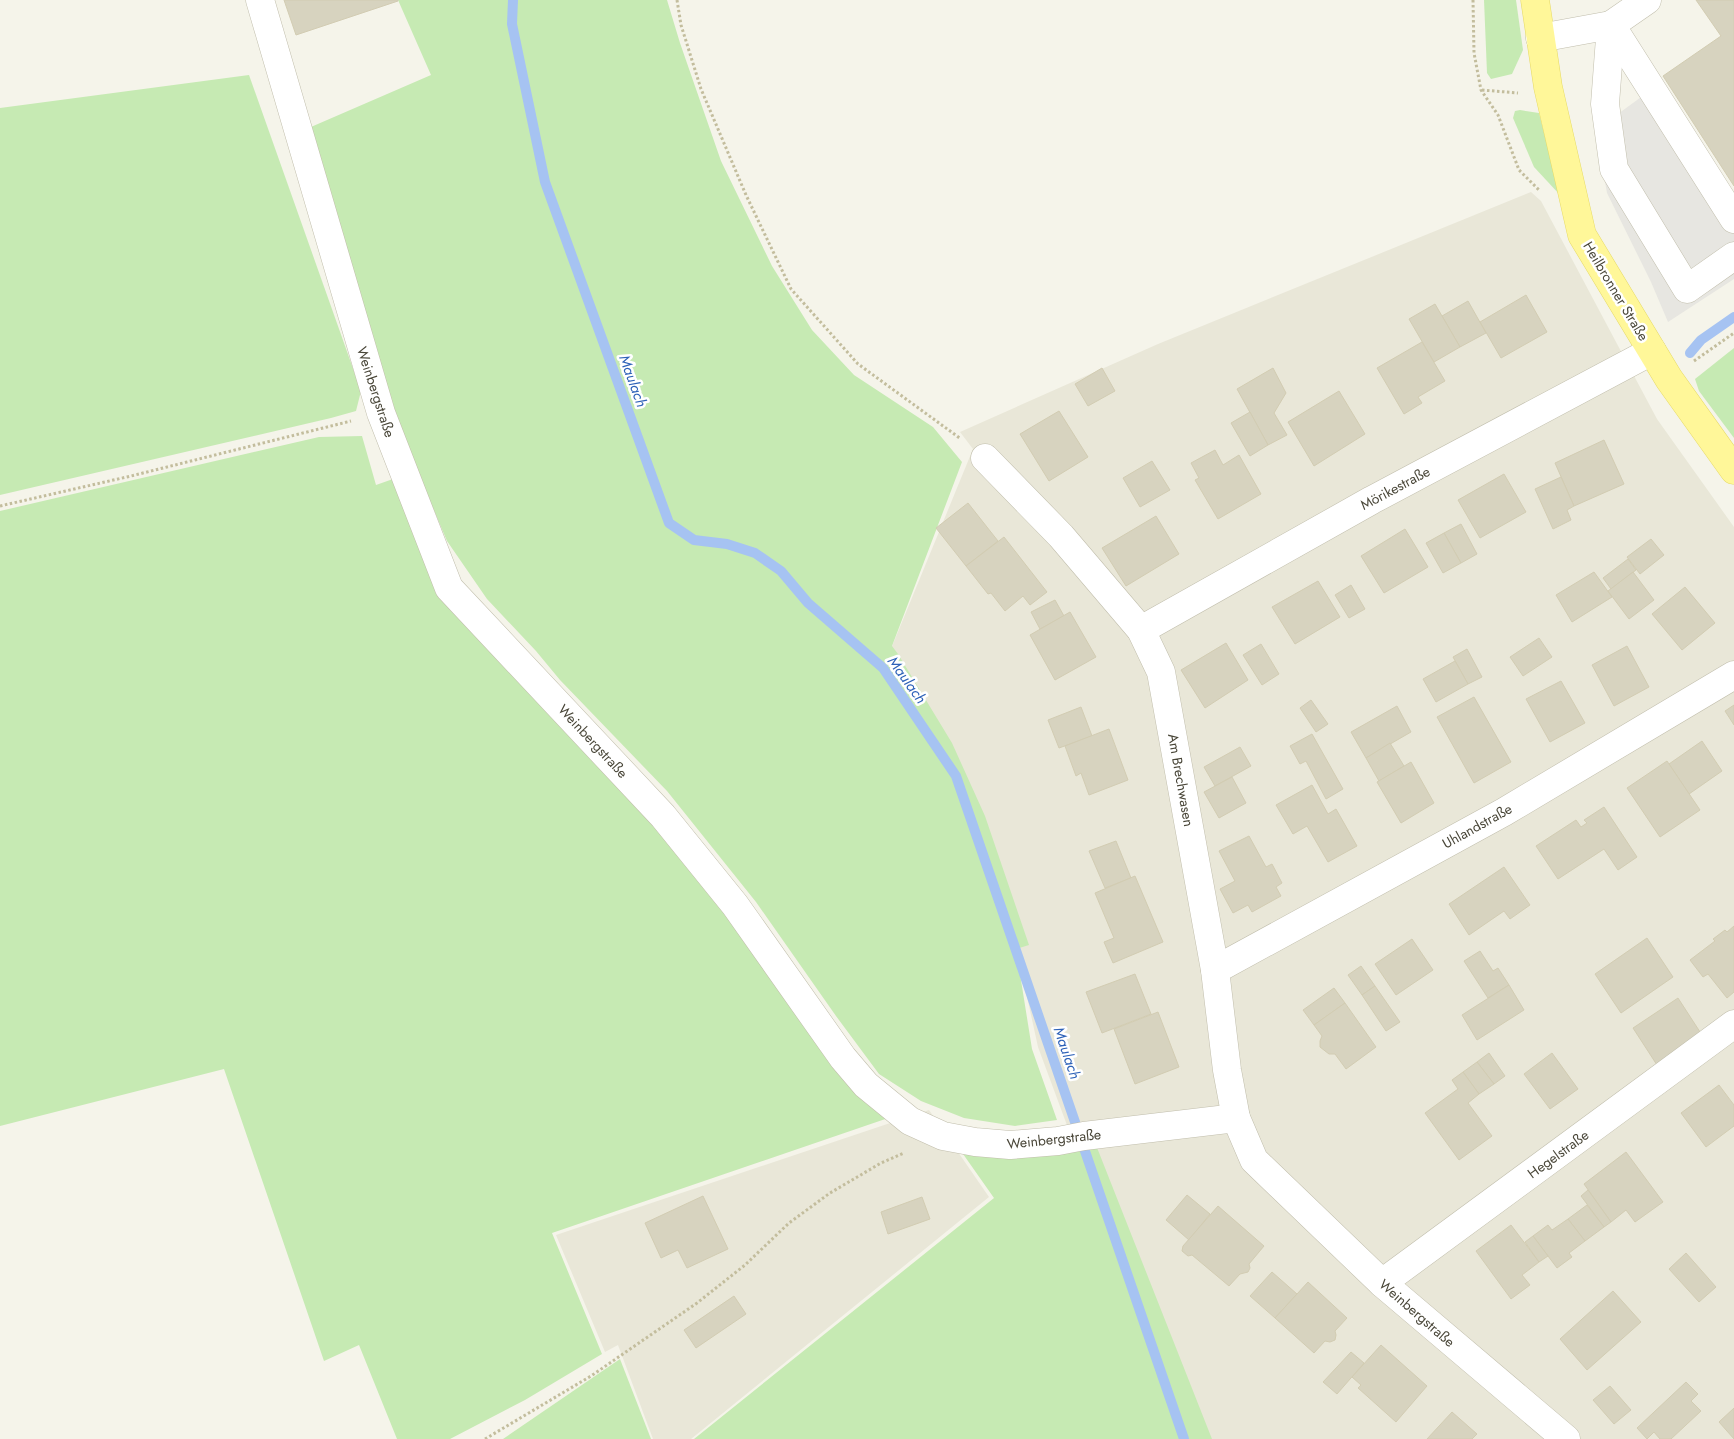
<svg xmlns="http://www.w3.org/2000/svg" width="1734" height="1439" font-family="Jost,sans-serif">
<rect width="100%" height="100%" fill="#f5f4ea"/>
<!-- residential -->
<g fill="#e9e7d8">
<polygon points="1531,192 1541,201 1657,419 1734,527 1734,1439 1204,1439 1081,1163 1038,1047 1002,882 886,661 973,449 960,432 1158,344"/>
<polygon points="929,1110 989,1197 691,1439 653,1439 618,1345 605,1352 556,1235"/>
</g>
<!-- green -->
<g fill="#c6eab3">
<polygon points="398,0 667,0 680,43 721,161 772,266 812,330 854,375 933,427 962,462 892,646 898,654 952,743 985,816 1029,945 1016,949 1032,1049 1057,1120 1015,1126 964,1118 921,1101 879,1074 836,1016 756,902 667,791 560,680 536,651 487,599 447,541 376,374 304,130 431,75"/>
<polygon points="1484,0 1516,0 1523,50 1512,74 1491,79 1487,73"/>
<polygon points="249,75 361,391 356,411 331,418 0,495 0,108"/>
<polygon points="1520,110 1539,113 1560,195 1534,167 1513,118 1515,111"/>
<polygon points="1734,348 1734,438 1699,391 1695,379"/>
<polygon points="362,436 376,485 393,479 449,595 623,789 897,1115 552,1233 602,1354 525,1400 450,1439 397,1439 359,1345 324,1361 224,1069 0,1126 0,511 319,437"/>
<polygon points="1094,1140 1212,1439 694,1439 994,1198 956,1144"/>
<polygon points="620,1359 651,1439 503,1439"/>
</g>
<!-- parking -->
<polygon fill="#e7e6e1" points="1659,84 1734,194 1734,279 1668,322 1651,282 1607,193 1596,130"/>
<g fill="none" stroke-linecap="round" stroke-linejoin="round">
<!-- stream -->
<g stroke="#a6c3f2" stroke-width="10">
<polyline points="513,0 512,24 545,182 669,523 694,540 727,544 755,553 781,571 808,603 883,668 956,776 1184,1439"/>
<polyline points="1690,353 1701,340 1734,317"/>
</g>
</g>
<!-- building -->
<g fill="#d7d3bf" stroke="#d2ccb2">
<polygon points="284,0 398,0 398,1 296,35"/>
<polygon points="1696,0 1734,0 1734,186 1663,76 1721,36"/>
<polygon points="1526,295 1547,332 1501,358 1480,322"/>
<polygon points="1468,301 1486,333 1460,347 1442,316"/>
<polygon points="1435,304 1460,347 1434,362 1409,319"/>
<polygon points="1422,342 1445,381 1418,397 1422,403 1404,414 1377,368"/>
<polygon points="1102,368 1115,391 1088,406 1075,384"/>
<polygon points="1273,368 1286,393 1274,413 1287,435 1268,445 1237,389"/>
<polygon points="1339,391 1365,434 1314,466 1288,422"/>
<polygon points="1059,411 1088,457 1049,481 1020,434"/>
<polygon points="1250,412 1268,445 1250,456 1231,423"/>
<polygon points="1604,440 1624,484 1574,506 1555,463"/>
<polygon points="1215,450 1223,465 1239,455 1261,494 1218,519 1195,480 1199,478 1191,463"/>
<polygon points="1152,461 1170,490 1140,507 1123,478"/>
<polygon points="1504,474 1526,512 1480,538 1458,500"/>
<polygon points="1561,477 1574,506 1567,510 1571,520 1553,529 1535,489"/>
<polygon points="968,503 998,541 966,566 936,528"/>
<polygon points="1156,516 1179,554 1126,586 1102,548"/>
<polygon points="1461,524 1477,554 1461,563 1444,533"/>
<polygon points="1405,529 1428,567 1384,593 1361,556"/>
<polygon points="1444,533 1461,563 1443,573 1426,543"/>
<polygon points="1004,537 1047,592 1030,605 1023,596 1005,611 991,593 988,594 966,566"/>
<polygon points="1651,539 1664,555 1640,574 1627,557"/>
<polygon points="1628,559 1636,570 1611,589 1603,578"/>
<polygon points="1594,572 1612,597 1572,622 1556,595"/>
<polygon points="1633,572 1654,600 1629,619 1608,591"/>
<polygon points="1318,581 1340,617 1295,644 1272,607"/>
<polygon points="1351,585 1365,609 1349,618 1335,595"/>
<polygon points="1685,587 1715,623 1682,650 1652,614"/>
<polygon points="1055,600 1064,616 1040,629 1031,612"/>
<polygon points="1070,612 1096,657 1055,680 1030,635"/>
<polygon points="1539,638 1552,657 1523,676 1510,657"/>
<polygon points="1226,643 1248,680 1205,708 1181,670"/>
<polygon points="1261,644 1279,674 1262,685 1243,655"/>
<polygon points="1627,646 1649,687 1614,706 1592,665"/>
<polygon points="1467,649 1482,677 1468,684 1453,657"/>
<polygon points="1455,661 1468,684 1436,702 1423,679"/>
<polygon points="1561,681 1585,723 1550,742 1526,699"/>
<polygon points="1474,697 1511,762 1474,783 1437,717"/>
<polygon points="1311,700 1328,724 1316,732 1300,708"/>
<polygon points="1734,705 1734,725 1725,711"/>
<polygon points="1397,706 1411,732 1366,758 1351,732"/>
<polygon points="1081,707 1092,736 1059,748 1048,720"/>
<polygon points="1109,729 1128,780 1089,795 1081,773 1076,776 1065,746"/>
<polygon points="1312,734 1343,789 1326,799 1306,761 1300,764 1290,746"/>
<polygon points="1702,741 1722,771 1689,794 1669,764"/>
<polygon points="1390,743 1404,766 1379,781 1366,758"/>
<polygon points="1240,747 1251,766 1215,786 1204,767"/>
<polygon points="1667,761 1700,810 1660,837 1627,788"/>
<polygon points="1411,762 1434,803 1401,823 1377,782"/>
<polygon points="1232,777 1246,803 1219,818 1204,792"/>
<polygon points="1312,785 1328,814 1336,809 1357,846 1328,862 1307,826 1293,834 1276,805"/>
<polygon points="1604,807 1637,857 1618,870 1604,849 1558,879 1536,846 1576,820 1581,827 1587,823 1584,820"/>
<polygon points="1249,836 1266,867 1272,864 1282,883 1276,887 1281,896 1252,912 1248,905 1233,913 1220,889 1235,881 1219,851"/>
<polygon points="1116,841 1131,878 1105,888 1089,851"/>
<polygon points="1504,867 1530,905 1510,919 1504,911 1469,935 1449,904"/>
<polygon points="1135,876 1163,942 1113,963 1104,942 1114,938 1095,893"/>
<polygon points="1734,926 1734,992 1727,998 1708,974 1703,977 1690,960 1715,941 1713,939 1725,930 1727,932"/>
<polygon points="1647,938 1673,977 1621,1013 1595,974"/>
<polygon points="1412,939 1433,970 1396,995 1375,964"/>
<polygon points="1480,951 1493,971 1498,968 1509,985 1488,998 1464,961"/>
<polygon points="1361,966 1375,986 1362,995 1348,975"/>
<polygon points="1135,974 1151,1014 1102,1033 1086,992"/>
<polygon points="1509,985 1524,1010 1477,1040 1462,1015"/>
<polygon points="1375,986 1400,1022 1386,1031 1362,995"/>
<polygon points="1334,988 1345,1003 1314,1025 1303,1010"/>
<polygon points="1678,998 1702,1035 1657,1065 1633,1028"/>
<polygon points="1345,1003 1376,1047 1346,1069 1335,1054 1329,1054 1320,1047 1320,1041 1322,1036 1314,1025"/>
<polygon points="1158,1012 1179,1067 1135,1084 1114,1029"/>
<polygon points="1489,1053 1505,1076 1494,1084 1477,1062"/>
<polygon points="1552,1053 1578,1089 1550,1109 1524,1074"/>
<polygon points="1477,1062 1494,1084 1479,1094 1463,1072"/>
<polygon points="1463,1072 1479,1094 1468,1103 1492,1136 1459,1160 1425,1113 1458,1089 1452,1080"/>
<polygon points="1719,1085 1734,1105 1734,1126 1706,1147 1681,1113"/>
<polygon points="1626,1152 1663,1202 1635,1222 1626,1210 1611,1222 1584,1184"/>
<polygon points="1588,1190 1611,1222 1604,1227 1581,1196"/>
<polygon points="1187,1195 1210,1214 1189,1240 1166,1220"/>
<polygon points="703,1196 728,1249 687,1268 678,1250 661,1258 645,1223"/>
<polygon points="922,1197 930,1219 888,1234 881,1212"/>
<polygon points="1587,1205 1604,1227 1585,1241 1568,1219"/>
<polygon points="1218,1206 1264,1246 1249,1264 1250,1268 1248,1272 1240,1274 1229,1286 1192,1255 1188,1256 1182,1251 1183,1246"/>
<polygon points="1568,1219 1585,1241 1569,1253 1572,1257 1557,1268 1533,1236 1548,1225 1552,1230"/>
<polygon points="1511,1225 1539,1262 1522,1275 1530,1285 1511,1299 1476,1251"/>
<polygon points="1533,1236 1548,1256 1539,1262 1525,1242"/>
<polygon points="1686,1253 1716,1287 1699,1302 1669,1269"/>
<polygon points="1272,1272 1297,1294 1275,1318 1250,1296"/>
<polygon points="1308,1282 1347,1318 1335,1331 1336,1335 1335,1340 1330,1342 1325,1341 1314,1353 1275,1318"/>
<polygon points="1613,1291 1641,1322 1587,1370 1560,1339"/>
<polygon points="734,1296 746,1314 696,1348 684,1330"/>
<polygon points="1381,1345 1427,1386 1396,1422 1358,1388 1361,1385 1352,1377"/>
<polygon points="1351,1352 1364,1363 1337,1394 1323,1382"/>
<polygon points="1686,1382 1698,1394 1691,1401 1701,1411 1671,1439 1660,1439 1654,1432 1647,1439 1637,1428"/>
<polygon points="1610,1386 1631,1410 1614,1424 1593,1400"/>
<polygon points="1734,1408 1734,1439 1719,1422"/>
<polygon points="1452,1412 1477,1434 1472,1439 1427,1439"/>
</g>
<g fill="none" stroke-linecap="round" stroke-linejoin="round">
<defs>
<g id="minor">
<polyline points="260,0 381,413 449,588 663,816 735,905 843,1058 866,1085 910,1121 943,1136 975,1142 1010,1145 1058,1141 1084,1136 1236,1118"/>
<polyline points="1647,0 1611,25 1605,104 1614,169 1687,289 1734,256"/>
<polyline points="1540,38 1611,25 1734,219"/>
<polyline points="985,458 1061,536 1141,630 1161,672 1215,970 1227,1070 1236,1118 1254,1160 1382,1283 1566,1439"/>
<polyline points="1141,630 1372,500 1652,351"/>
<polyline points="1215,970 1504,812 1734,675"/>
<polyline points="1382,1283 1734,1024"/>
</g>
<polyline id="major" points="1535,0 1548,87 1582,235 1669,379 1734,470"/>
</defs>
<!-- minor casing -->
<use href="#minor" stroke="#c1beac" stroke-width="29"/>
<!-- major casing -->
<use href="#major" stroke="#e6da67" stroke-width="29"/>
<!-- path -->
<g stroke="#c3bd9d" stroke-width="3" stroke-dasharray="2.5 2.5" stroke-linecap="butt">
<polyline points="677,0 681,25 701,89 746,195 791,289 858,364 961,439"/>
<polyline points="1473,0 1474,53 1481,90 1498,115 1519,170 1540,191"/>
<polyline points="1482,90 1518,93"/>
<polyline points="1694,361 1734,333"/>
<polyline points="0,506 131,476 351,421"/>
<polyline points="485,1439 591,1376 697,1303 745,1265 789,1223 830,1193 881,1163 904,1153"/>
</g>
<!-- minor -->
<use href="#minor" stroke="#fff" stroke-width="28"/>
<!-- major -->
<use href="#major" stroke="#fff799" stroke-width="28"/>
</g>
<g text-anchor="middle" stroke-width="5" stroke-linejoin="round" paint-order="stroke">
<!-- street labels -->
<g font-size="14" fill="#494638" stroke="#fff">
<text transform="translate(1616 291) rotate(59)" y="5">Heilbronner Straße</text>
<text transform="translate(376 392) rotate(72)" y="5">Weinbergstraße</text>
<text transform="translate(1395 488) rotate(-28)" y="5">Mörikestraße</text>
<text transform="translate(593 741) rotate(47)" y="5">Weinbergstraße</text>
<text transform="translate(1181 780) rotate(80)" y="5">Am Brechwasen</text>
<text transform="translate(1477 826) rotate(-29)" y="5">Uhlandstraße</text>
<text transform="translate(1054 1139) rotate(-6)" y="5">Weinbergstraße</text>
<text transform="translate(1558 1154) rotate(-36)" y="5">Hegelstraße</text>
<text transform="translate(1417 1313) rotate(41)" y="5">Weinbergstraße</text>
</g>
<!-- water labels -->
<g font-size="15" font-style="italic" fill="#2e62b8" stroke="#fff">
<text transform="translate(633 381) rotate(70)" y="5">Maulach</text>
<text transform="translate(907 680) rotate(54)" y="5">Maulach</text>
<text transform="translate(1067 1053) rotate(71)" y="5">Maulach</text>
</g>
</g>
</svg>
